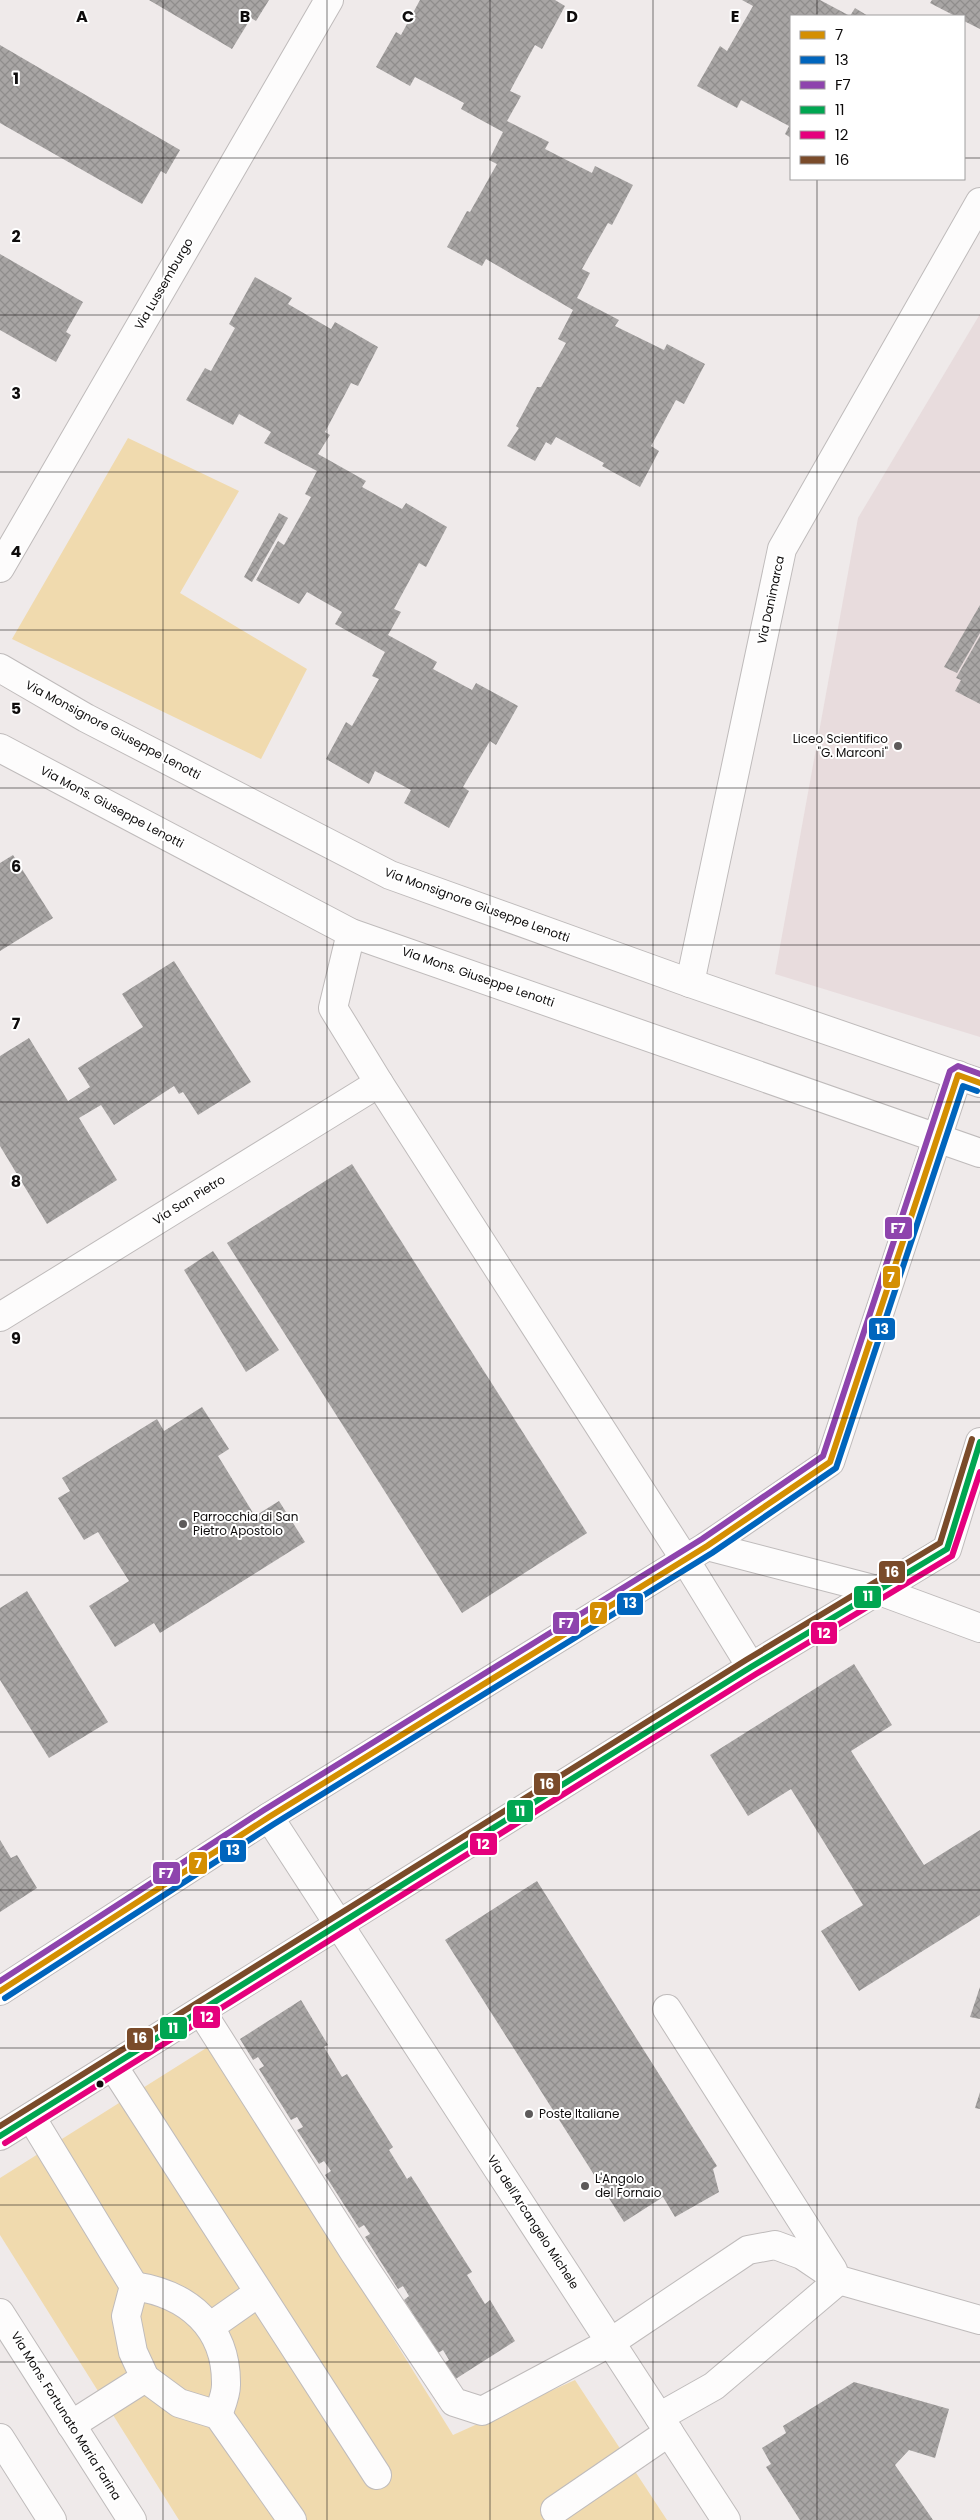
<svg xmlns="http://www.w3.org/2000/svg" width="980" height="2520" font-family="Poppins,sans-serif">
<defs>
<pattern id="building-cross-hatch" width="8" height="8" patternUnits="userSpaceOnUse" patternTransform="scale(1.25)"><rect width="8" height="8" fill="#a8a5a4"/><path d="M0 0l8 8M0 8l8-8" fill="none" stroke="#8f8d8c"/></pattern>
</defs>
<rect width="100%" height="100%" fill="#efeaea"/>
<!-- built -->
<polygon fill="#e8dcdd" points="980,314 980,1037 775,974 858,518"/>
<!-- green -->
<g fill="#f0daae">
<polygon points="128,438 239,491 180,593 307,669 261,759 12,639"/>
<polygon points="211,2045 453,2435 575,2380 667,2520 179,2520 0,2235 0,2178"/>
</g>
<!-- building -->
<g fill="url(#building-cross-hatch)">
<polygon points="149,0 269,0 256,21 251,18 232,49"/>
<polygon points="420,0 555,0 565,6 542,49 535,45 510,91 521,96 507,121 549,142 545,149 592,173 595,166 633,185 612,225 608,223 582,269 590,273 577,298 619,320 615,326 664,350 667,344 705,364 684,404 676,400 651,446 659,451 640,487 602,466 604,463 556,437 551,445 546,442 535,461 507,446 519,428 516,426 537,387 541,387 566,343 558,339 573,310 486,259 482,266 447,247 467,211 470,212 497,164 489,160 503,132 461,109 464,103 415,77 410,86 376,67 396,32 401,35"/>
<polygon points="742,0 820,0 850,16 791,16 791,138 785,134 789,126 741,100 737,108 697,86 720,46 727,51 753,6"/>
<polygon points="932,0 980,0 980,29 964,21 964,16 955,16 930,3"/>
<polygon points="855,8 868,16 850,16"/>
<polygon points="0,45 180,150 166,174 161,171 142,204 0,123"/>
<polygon points="0,254 83,302 66,332 71,335 56,362 0,330"/>
<polygon points="255,277 292,298 288,304 331,329 335,322 378,347 358,386 351,383 325,432 330,435 318,454 366,481 362,487 384,499 402,509 406,503 447,527 426,567 419,563 394,609 401,612 388,635 437,662 433,669 472,690 476,683 518,706 496,745 490,741 463,787 469,791 449,828 404,803 411,790 375,771 369,784 326,759 346,722 352,726 379,679 372,676 385,652 335,624 342,612 307,592 299,604 256,580 278,541 284,545 311,497 305,494 317,471 264,443 271,432 239,414 233,425 186,400 205,368 211,371 235,328 229,324"/>
<polygon points="279,513 288,518 252,582 244,577"/>
<polygon points="980,605 980,633 957,673 944,667"/>
<polygon points="980,636 980,704 955,691 961,680 956,678"/>
<polygon points="13,855 53,918 0,951 0,863"/>
<polygon points="174,961 251,1082 198,1115 183,1092 179,1094 174,1086 114,1125 101,1105 79,1118 117,1180 47,1224 0,1146 0,1056 29,1038 68,1101 90,1087 78,1068 143,1027 122,994"/>
<polygon points="352,1164 587,1533 462,1613 227,1243"/>
<polygon points="213,1251 279,1350 246,1372 184,1270"/>
<polygon points="202,1407 229,1449 218,1456 255,1516 279,1501 305,1542 160,1633 154,1623 115,1647 89,1606 129,1581 98,1532 84,1540 58,1498 70,1491 62,1478 157,1419 164,1431"/>
<polygon points="27,1591 108,1722 49,1758 0,1680 0,1608"/>
<polygon points="854,1664 892,1725 851,1751 924,1865 980,1830 980,1915 859,1991 821,1931 863,1905 791,1789 748,1816 710,1755"/>
<polygon points="0,1840 11,1858 17,1855 37,1888 0,1912"/>
<polygon points="537,1881 717,2166 713,2169 719,2192 675,2217 663,2197 624,2222 445,1940"/>
<polygon points="980,1987 980,2019 970,2017"/>
<polygon points="301,2000 328,2045 324,2047 342,2077 347,2074 393,2147 389,2150 407,2179 411,2176 472,2272 467,2275 485,2304 490,2300 515,2341 454,2380 444,2363 449,2360 443,2350 438,2353 404,2300 409,2296 403,2286 398,2289 365,2237 370,2234 364,2225 359,2228 325,2175 331,2171 324,2161 319,2164 297,2130 303,2127 297,2117 291,2120 259,2069 264,2066 258,2057 253,2060 240,2039"/>
<polygon points="980,2092 980,2109 975,2108"/>
<polygon points="854,2382 949,2409 935,2458 909,2450 895,2465 933,2520 800,2520 766,2467 771,2464 762,2448 786,2433 783,2426"/>
</g>
<g fill="none" stroke-linecap="round" stroke-linejoin="round">
<defs>
<g id="street">
<polyline points="0,568 329,0"/>
<polyline points="0,668 86,718 390,875 690,983 980,1083"/>
<polyline points="0,748 351,933 980,1153"/>
<polyline points="351,933 333,1008 379,1083 684,1558 751,1667"/>
<polyline points="690,983 782,549 980,202"/>
<polyline points="0,1317 379,1083"/>
<polyline points="707,1546 877,1590 980,1628"/>
<polyline points="269,1817 726,2520"/>
<polyline points="0,1991 269,1817 707,1546 830,1462 958,1075"/>
<polyline points="667,2009 833,2270"/>
<polyline points="201,2011 354,2252 454,2402 482,2411 611,2342 748,2250 775,2245 802,2255 839,2280 980,2320"/>
<polyline points="113,2066 377,2475"/>
<polyline points="31,2117 134,2286 126,2316 133,2352 145,2378 179,2403 218,2415 292,2520"/>
<polyline points="0,2136 751,1667 947,1549 980,1442"/>
<path d="M134,2286c54,8 93,41 92,99 0,10 -5,21 -8,30"/>
<polyline points="0,2313 132,2520"/>
<polyline points="211,2326 258,2293"/>
<polyline points="659,2417 714,2386 839,2280"/>
<polyline points="71,2425 145,2378"/>
<polyline points="0,2438 52,2520"/>
<polyline points="555,2510 669,2432"/>
</g>
</defs>
<!-- street casing -->
<use href="#street" stroke="#bfbbbb" stroke-width="30"/>
<!-- street -->
<use href="#street" stroke="#fdfcfc" stroke-width="28"/>
<defs>
<polyline id="bus-1" points="0,1991 269,1817 707,1546 830,1462 958,1075 980,1083"/>
<polyline id="bus-2" points="5,1998 274,1824 712,1553 836,1468 963,1086 977,1091"/>
<polyline id="bus-3" points="0,1981 264,1810 702,1539 823,1456 950,1071 958,1066 980,1074"/>
<polyline id="bus-4" points="0,2136 751,1667 947,1549 980,1442"/>
<polyline id="bus-5" points="5,2143 756,1674 952,1556 980,1472"/>
<polyline id="bus-6" points="0,2126 746,1660 940,1543 972,1439"/>
</defs>
<!-- bus-1 casing -->
<use href="#bus-1" stroke="#fff" stroke-width="10"/>
<!-- bus-2 casing -->
<use href="#bus-2" stroke="#fff" stroke-width="10"/>
<!-- bus-3 casing -->
<use href="#bus-3" stroke="#fff" stroke-width="10"/>
<!-- bus-4 casing -->
<use href="#bus-4" stroke="#fff" stroke-width="10"/>
<!-- bus-5 casing -->
<use href="#bus-5" stroke="#fff" stroke-width="10"/>
<!-- bus-6 casing -->
<use href="#bus-6" stroke="#fff" stroke-width="10"/>
<!-- bus-1 -->
<use href="#bus-1" stroke="#d48f02" stroke-width="6"/>
<!-- bus-2 -->
<use href="#bus-2" stroke="#0065bd" stroke-width="6"/>
<!-- bus-3 -->
<use href="#bus-3" stroke="#8e44ad" stroke-width="6"/>
<!-- bus-4 -->
<use href="#bus-4" stroke="#00a651" stroke-width="6"/>
<!-- bus-5 -->
<use href="#bus-5" stroke="#e5007d" stroke-width="6"/>
<!-- bus-6 -->
<use href="#bus-6" stroke="#7a4b2a" stroke-width="6"/>
</g>
<!-- grid -->
<path fill="none" stroke="#0e0c0c" stroke-width="1" stroke-opacity="0.55" d="M163,0v2520M327,0v2520M490,0v2520M653,0v2520M817,0v16M0,158h791M964,158h16M817,179v2341M0,315h980M0,472h980M0,630h980M0,788h980M0,945h980M0,1102h980M0,1260h980M0,1418h980M0,1575h980M0,1732h980M0,1890h980M0,2048h980M0,2205h980M0,2362h980"/>
<!-- markers -->
<g fill="#5d5a5a" stroke="#fff" stroke-width="2">
<circle cx="898" cy="746" r="5"/>
<circle cx="183" cy="1524" r="5"/>
<circle cx="529" cy="2114" r="5"/>
<circle cx="585" cy="2186" r="5"/>
</g>
<circle fill="#0e0c0c" stroke="#fff" stroke-width="2" cx="100" cy="2084" r="4.5"/>
<g text-anchor="middle" stroke-width="4" stroke-linejoin="round" paint-order="stroke">
<!-- street labels -->
<g font-size="12" fill="#0e0c0c" stroke="#fff">
<text transform="translate(164 284) rotate(-60)" y="4">Via Lussemburgo</text>
<text transform="translate(771 600) rotate(-78)" y="4">Via Danimarca</text>
<text transform="translate(113 730) rotate(28)" y="4">Via Monsignore Giuseppe Lenotti</text>
<text transform="translate(112 807) rotate(28)" y="4">Via Mons. Giuseppe Lenotti</text>
<text transform="translate(477 905) rotate(20)" y="4">Via Monsignore Giuseppe Lenotti</text>
<text transform="translate(478 977) rotate(19)" y="4">Via Mons. Giuseppe Lenotti</text>
<text transform="translate(189 1200) rotate(-32)" y="4">Via San Pietro</text>
<text transform="translate(533 2222) rotate(57)" y="4">Via dell'Arcangelo Michele</text>
<text transform="translate(66 2416) rotate(58)" y="4">Via Mons. Fortunato Maria Farina</text>
</g>
<!-- poi labels -->
<g font-size="12" fill="#0e0c0c" stroke="#fff" text-anchor="start">
<text x="888" y="743" text-anchor="end">Liceo Scientifico<tspan x="888" dy="14">"G. Marconi"</tspan></text>
<text x="193" y="1521">Parrocchia di San<tspan x="193" dy="14">Pietro Apostolo</tspan></text>
<text x="539" y="2118">Poste Italiane</text>
<text x="595" y="2183">L'Angolo<tspan x="595" dy="14">del Fornaio</tspan></text>
</g>
</g>
<g font-size="16" text-anchor="middle" font-weight="bold" fill="#0e0c0c" stroke="#fff" stroke-width="4" stroke-linejoin="round" paint-order="stroke">
<text x="82" y="22">A</text>
<text x="245" y="22">B</text>
<text x="408" y="22">C</text>
<text x="572" y="22">D</text>
<text x="735" y="22">E</text>
<text x="16" y="84">1</text>
<text x="16" y="242">2</text>
<text x="16" y="399">3</text>
<text x="16" y="557">4</text>
<text x="16" y="714">5</text>
<text x="16" y="872">6</text>
<text x="16" y="1029">7</text>
<text x="16" y="1187">8</text>
<text x="16" y="1344">9</text>
</g>
<g stroke="#fff" stroke-width="2">
<rect x="884" y="1216" width="29" height="24" rx="5" fill="#8e44ad"/>
<rect x="882" y="1265" width="19" height="24" rx="5" fill="#d48f02"/>
<rect x="868" y="1317" width="28" height="24" rx="5" fill="#0065bd"/>
<rect x="878" y="1560" width="28" height="24" rx="5" fill="#7a4b2a"/>
<rect x="853" y="1585" width="29" height="24" rx="5" fill="#00a651"/>
<rect x="616" y="1592" width="28" height="24" rx="5" fill="#0065bd"/>
<rect x="589" y="1601" width="19" height="24" rx="5" fill="#d48f02"/>
<rect x="552" y="1611" width="28" height="24" rx="5" fill="#8e44ad"/>
<rect x="810" y="1621" width="28" height="24" rx="5" fill="#e5007d"/>
<rect x="533" y="1772" width="28" height="24" rx="5" fill="#7a4b2a"/>
<rect x="506" y="1799" width="28" height="24" rx="5" fill="#00a651"/>
<rect x="469" y="1832" width="29" height="24" rx="5" fill="#e5007d"/>
<rect x="219" y="1839" width="28" height="24" rx="5" fill="#0065bd"/>
<rect x="188" y="1851" width="20" height="24" rx="5" fill="#d48f02"/>
<rect x="152" y="1861" width="29" height="24" rx="5" fill="#8e44ad"/>
<rect x="192" y="2005" width="29" height="24" rx="5" fill="#e5007d"/>
<rect x="159" y="2016" width="29" height="24" rx="5" fill="#00a651"/>
<rect x="126" y="2027" width="28" height="24" rx="5" fill="#7a4b2a"/>
</g>
<g font-size="14" text-anchor="middle" font-weight="bold" fill="#fff">
<text x="898" y="1233">F7</text>
<text x="891" y="1282">7</text>
<text x="882" y="1334">13</text>
<text x="892" y="1577">16</text>
<text x="868" y="1601">11</text>
<text x="630" y="1608">13</text>
<text x="598" y="1618">7</text>
<text x="566" y="1628">F7</text>
<text x="824" y="1638">12</text>
<text x="547" y="1789">16</text>
<text x="520" y="1816">11</text>
<text x="483" y="1849">12</text>
<text x="233" y="1855">13</text>
<text x="198" y="1868">7</text>
<text x="166" y="1878">F7</text>
<text x="207" y="2022">12</text>
<text x="173" y="2033">11</text>
<text x="140" y="2043">16</text>
</g>
<!-- legend -->
<rect x="790" y="15" width="175" height="165" fill="#ffffff" stroke="#9f9e9e"/>
<rect x="800" y="31" width="25" height="8" fill="#d48f02" stroke="#9f9e9e"/>
<text x="835" y="40" font-size="15" fill="#0e0c0c">7</text>
<rect x="800" y="56" width="25" height="8" fill="#0065bd" stroke="#9f9e9e"/>
<text x="835" y="65" font-size="15" fill="#0e0c0c">13</text>
<rect x="800" y="81" width="25" height="8" fill="#8e44ad" stroke="#9f9e9e"/>
<text x="835" y="90" font-size="15" fill="#0e0c0c">F7</text>
<rect x="800" y="106" width="25" height="8" fill="#00a651" stroke="#9f9e9e"/>
<text x="835" y="115" font-size="15" fill="#0e0c0c">11</text>
<rect x="800" y="131" width="25" height="8" fill="#e5007d" stroke="#9f9e9e"/>
<text x="835" y="140" font-size="15" fill="#0e0c0c">12</text>
<rect x="800" y="156" width="25" height="8" fill="#7a4b2a" stroke="#9f9e9e"/>
<text x="835" y="165" font-size="15" fill="#0e0c0c">16</text>
</svg>
